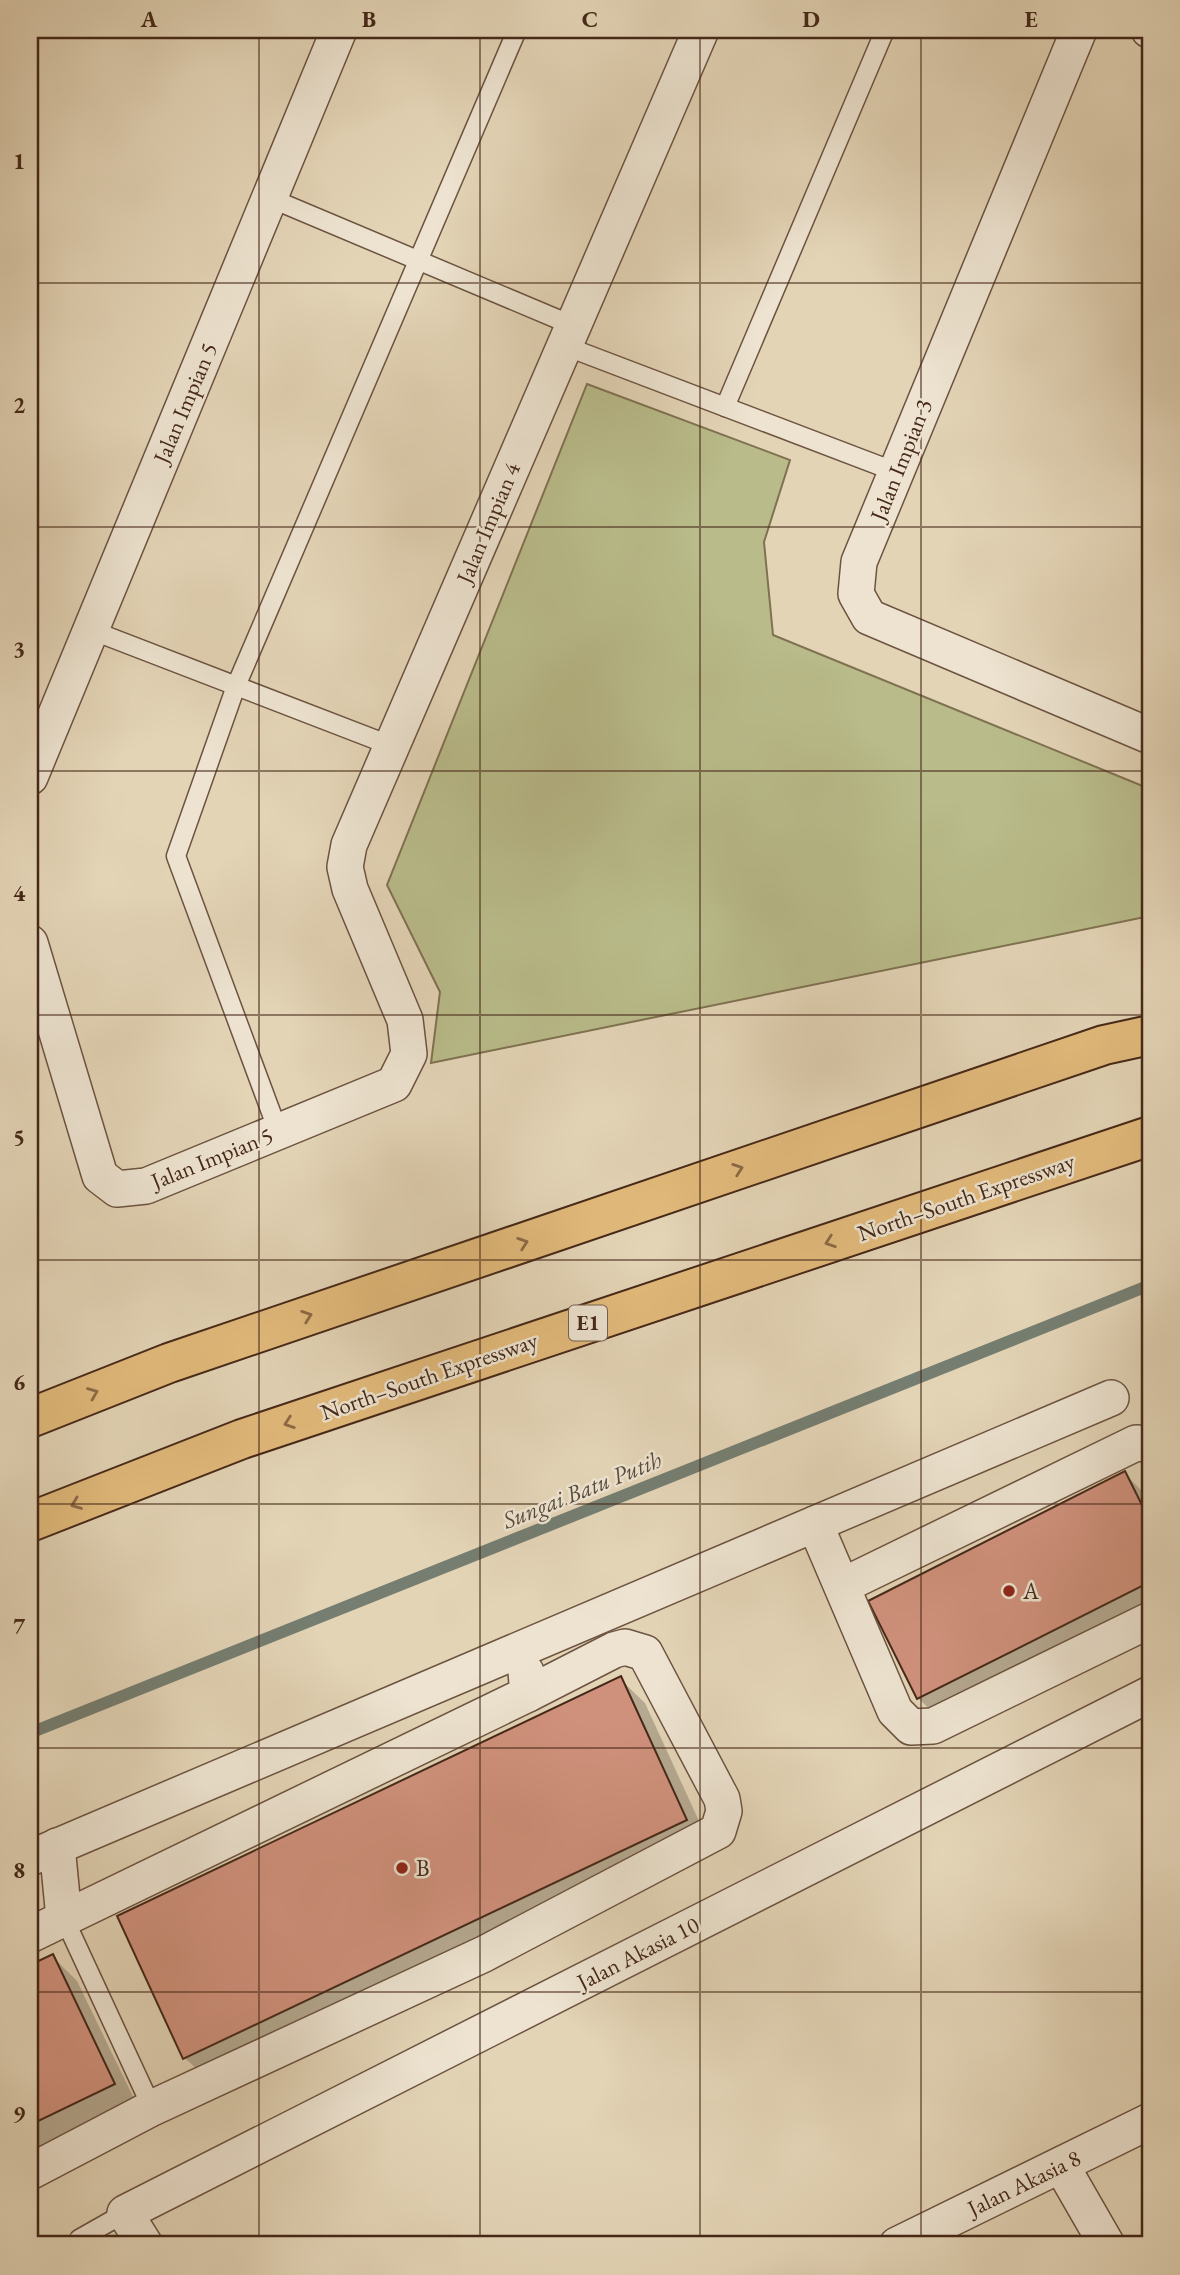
<svg xmlns="http://www.w3.org/2000/svg" width="1180" height="2275" font-family="'EB Garamond',serif">
<rect width="100%" height="100%" fill="#e3d4b6"/>
<filter id="stains"><feTurbulence type="fractalNoise" baseFrequency=".00286" numOctaves="4"/><feColorMatrix values="0 0 0 0 .2 0 0 0 0 .09 0 0 0 0 .02 0 0 0 .5 -.17"/></filter>
<radialGradient id="worn" r=".72"><stop offset=".6" stop-color="#630" stop-opacity="0"/><stop offset="1" stop-color="#630" stop-opacity=".3"/></radialGradient>
<!-- green -->
<polygon fill="#b9bb8a" stroke="#7f7251" stroke-width="2" points="587,384 790,460 764,542 773,635 1150,789 1150,916 431,1063 440,992 387,885"/>
<!-- shadow -->
<g fill="#0003">
<polygon points="1125,1474 1150,1499 1150,1618 943,1722 918,1698"/>
<polygon points="620,1679 645,1703 710,1845 210,2082 185,2058"/>
<polygon points="52,1956 77,1981 139,2109 30,2162 30,1967"/>
</g>
<g fill="none" stroke-linecap="round" stroke-linejoin="round">
<!-- stream -->
<polyline stroke="#757e71" stroke-width="12" points="30,1733 1150,1285"/>
</g>
<!-- building -->
<g fill="#d0917c" stroke="#452818" stroke-width="2">
<polygon points="1125,1471 1150,1521 1150,1582 917,1699 868,1601"/>
<polygon points="621,1676 687,1820 183,2059 117,1916"/>
<polygon points="53,1954 115,2084 30,2125 30,1965"/>
</g>
<g fill="none" stroke-linecap="round" stroke-linejoin="round">
<defs>
<g id="lane">
<polyline points="270,198 574,326"/>
<polyline points="565,346 896,472"/>
<polyline points="725,407 885,30"/>
<polyline points="91,630 392,746"/>
<polyline points="278,1131 176,856 236,686 517,30"/>
<polyline points="64,1918 152,2108"/>
<polyline points="79,2239 125,2213"/>
</g>
<g id="street">
<polyline points="1079,30 859,562 856,594 869,617 1150,736"/>
<polyline points="1149,30 1150,30"/>
<polyline points="30,777 339,30"/>
<polyline points="30,943 100,1176 117,1189 146,1186 394,1084 409,1054 405,1020 350,889 345,867 349,845 701,30"/>
<polyline points="815,1524 895,1711 911,1727 933,1726 1150,1620"/>
<polyline points="842,1586 1136,1443 1150,1444"/>
<polyline points="57,1846 64,1918"/>
<polyline points="30,1858 1111,1398"/>
<polyline points="30,1935 528,1694 526,1672"/>
<polyline points="1061,2165 1107,2245"/>
<polyline points="30,2172 152,2108 484,1954 718,1831 724,1811 722,1799 645,1653 625,1647 614,1650 528,1694"/>
<polyline points="145,2245 125,2213 1150,1694"/>
<polyline points="897,2245 1150,2121"/>
</g>
<g id="highway">
<polyline points="30,1418 169,1363 1104,1045 1150,1035"/>
<polyline points="30,1522 242,1439 1150,1136"/>
</g>
</defs>
<!-- lane casing -->
<use href="#lane" stroke="#6c5340" stroke-width="21"/>
<!-- street casing -->
<use href="#street" stroke="#6c5340" stroke-width="38"/>
<!-- highway casing -->
<use href="#highway" stroke="#452818" stroke-width="42"/>
<!-- lane -->
<use href="#lane" stroke="#ede3d0" stroke-width="18"/>
<!-- street -->
<use href="#street" stroke="#ede3d0" stroke-width="35"/>
<!-- highway -->
<use href="#highway" stroke="#e2ba7b" stroke-width="38"/>
</g>
<!-- one-way arrows -->
<defs><path id="oneway-chevron" d="M-2-3.5L2.5 0L-2 3.5" fill="none" stroke-width="1.6" stroke-linecap="round" stroke-linejoin="round" transform="scale(1.75)"/></defs>
<g stroke="#8c6a45">
<use href="#oneway-chevron" transform="translate(738 1169) rotate(-19)"/>
<use href="#oneway-chevron" transform="translate(830 1242) rotate(161)"/>
<use href="#oneway-chevron" transform="translate(523 1243) rotate(-19)"/>
<use href="#oneway-chevron" transform="translate(307 1316) rotate(-19)"/>
<use href="#oneway-chevron" transform="translate(93 1393) rotate(-22)"/>
<use href="#oneway-chevron" transform="translate(289 1423) rotate(161)"/>
<use href="#oneway-chevron" transform="translate(76 1504) rotate(159)"/>
</g>
<!-- grid -->
<path fill="none" stroke="#452818" stroke-width="2" stroke-opacity="0.55" d="M259,30v2215M480,30v2215M700,30v2215M921,30v2215M30,283h1120M30,527h1120M30,771h1120M30,1015h1120M30,1260h1120M30,1504h1120M30,1748h1120M30,1992h1120"/>
<!-- markers -->
<g fill="#8f2418" stroke="#ede3d0" stroke-width="2.5">
<circle cx="1009" cy="1591" r="7"/>
<circle cx="402" cy="1868" r="7"/>
</g>
<g text-anchor="middle" stroke-width="5" stroke-linejoin="round" paint-order="stroke">
<!-- shield labels -->
<rect fill="#ede3d0" stroke="#77604f" stroke-width="2" x="569" y="1305.5" width="38" height="35" rx="5"/>
<g font-size="21" font-weight="bold" fill="#452818">
<text x="588" y="1330">E1</text>
</g>
<!-- street labels -->
<g font-size="23" fill="#452818" stroke="#ede3d0">
<text transform="translate(185 403) rotate(-67)" y="8">Jalan Impian 5</text>
<text transform="translate(901 460) rotate(-68)" y="8">Jalan Impian 3</text>
<text transform="translate(488 523) rotate(-67)" y="8">Jalan Impian 4</text>
<text transform="translate(212 1158) rotate(-22)" y="8">Jalan Impian 5</text>
<text transform="translate(966 1197) rotate(-19)" y="8">North–South Expressway</text>
<text transform="translate(429 1376) rotate(-19)" y="8">North–South Expressway</text>
<text transform="translate(638 1953) rotate(-27)" y="8">Jalan Akasia 10</text>
<text transform="translate(1024 2183) rotate(-26)" y="8">Jalan Akasia 8</text>
</g>
<!-- poi labels -->
<g font-size="23" fill="#452818" stroke="#ede3d0" text-anchor="start">
<text x="1023" y="1599">A</text>
<text x="416" y="1876">B</text>
</g>
<!-- water labels -->
<g font-size="24" font-style="italic" fill="#594c3d" stroke="#ede3d0">
<text transform="translate(582 1490) rotate(-22)" y="8">Sungai Batu Putih</text>
</g>
</g>
<!-- margin -->
<rect width="1180" height="2275" fill="none" stroke="#e3d4b6" stroke-width="77"/>
<rect x="38" y="38" width="1104" height="2198" fill="none" stroke="#452818" stroke-width="2.5"/>
<g font-size="23" text-anchor="middle" font-weight="bold" fill="#452818">
<text x="149" y="27">A</text>
<text x="369" y="27">B</text>
<text x="590" y="27">C</text>
<text x="811" y="27">D</text>
<text x="1031" y="27">E</text>
<text x="19" y="169">1</text>
<text x="19" y="413">2</text>
<text x="19" y="657">3</text>
<text x="19" y="901">4</text>
<text x="19" y="1145">5</text>
<text x="19" y="1390">6</text>
<text x="19" y="1634">7</text>
<text x="19" y="1878">8</text>
<text x="19" y="2122">9</text>
</g>
<rect width="100%" height="100%" filter="url(#stains)"/>
<rect width="100%" height="100%" fill="url(#worn)"/>
</svg>
